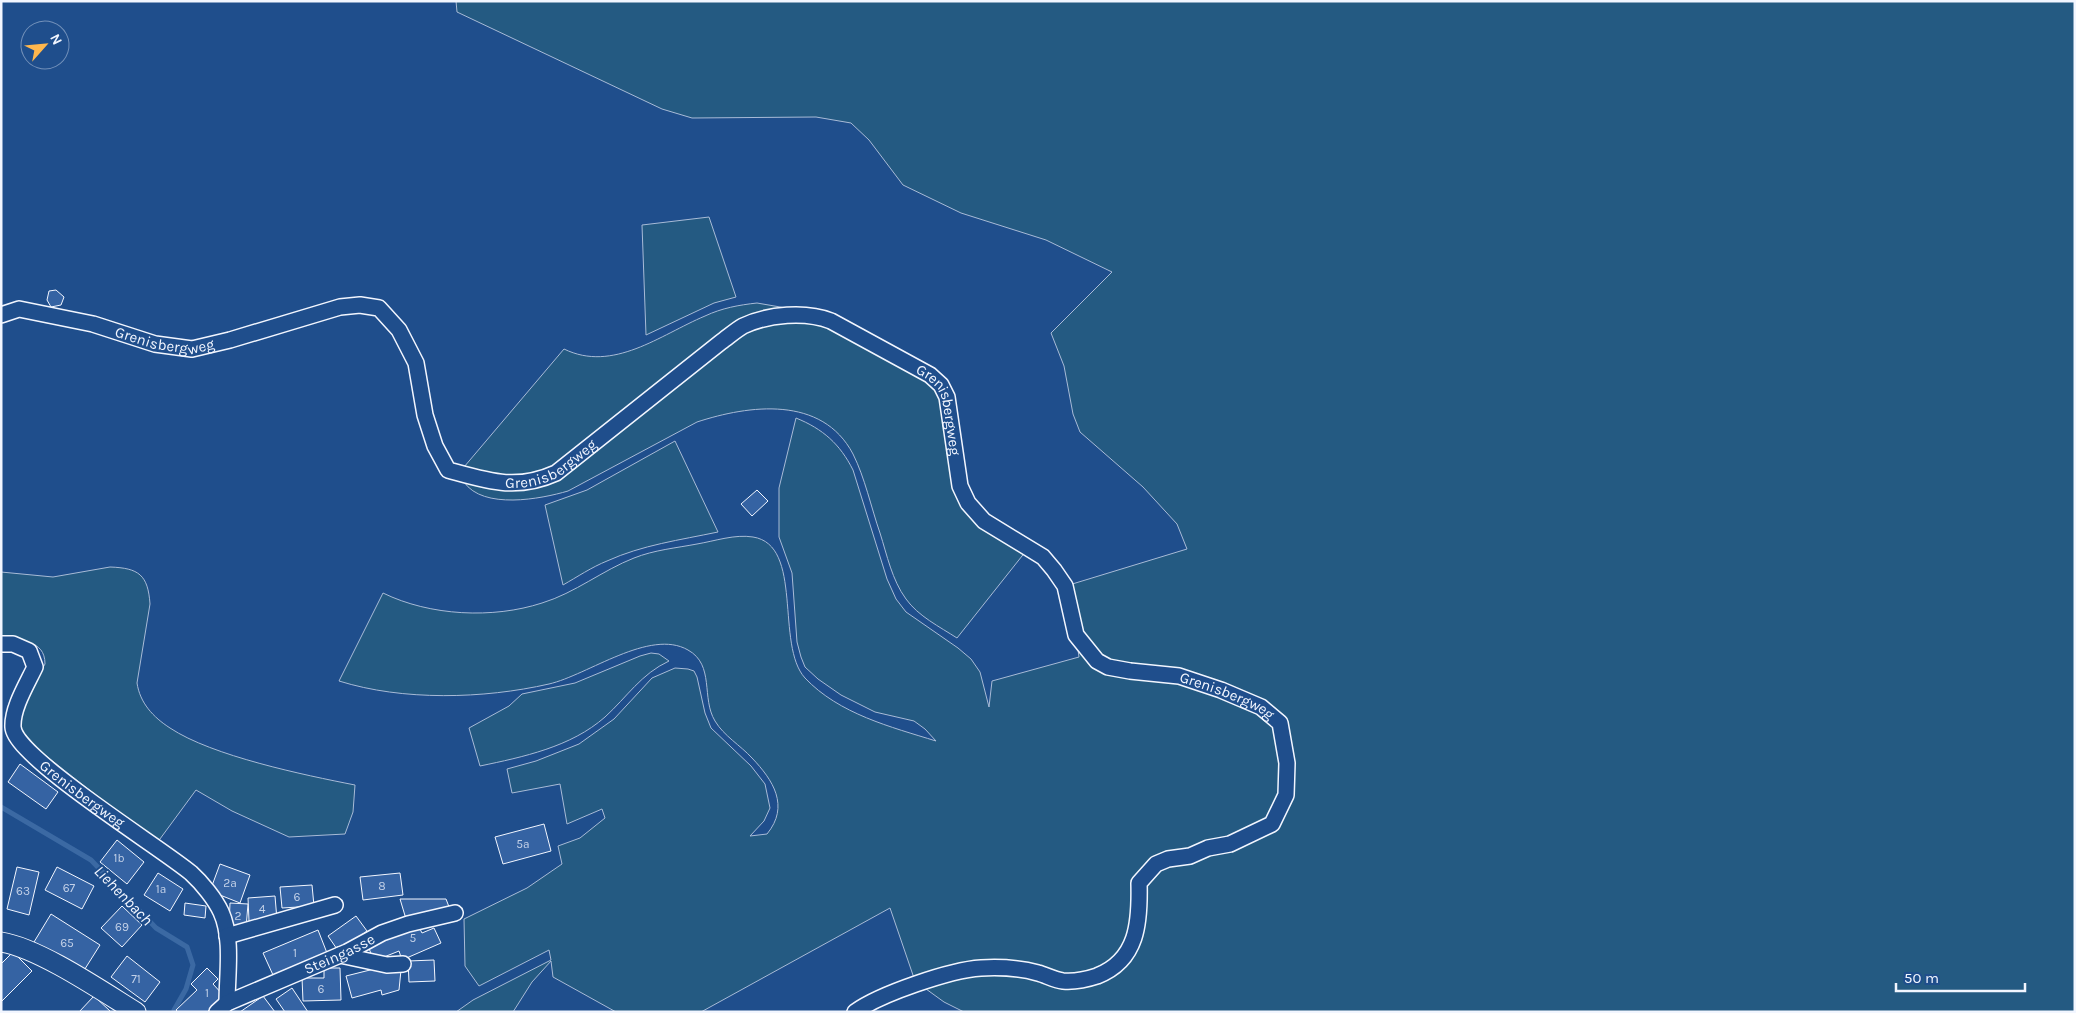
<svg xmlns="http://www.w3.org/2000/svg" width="2076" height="1013" font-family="Karla,sans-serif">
<rect width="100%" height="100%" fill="#1f4e8c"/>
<!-- green -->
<g fill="#245a82" stroke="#a8bbd7">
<path d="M456,1h1619v1011h-1111l-20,-10 -29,-21 -25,-73 -189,104h-85l-63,-35 -2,-16 -19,21 -19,30h-57l17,-12 78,-40 -2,-10 -70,36 -14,-20 -1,-47 63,-31 35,-24 -4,-18 22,-8 25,-20 -3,-9 -35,15 -7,-40 -48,9 -5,-24 29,-8 43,-17 35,-25 38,-41 23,-10 13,1 6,2 3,6 8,36 6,15 40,38 14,18 5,24 -6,13 -14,15 17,-2c23,-28 6,-54 -15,-76 -12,-13 -28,-22 -37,-37 -14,-23 0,-56 -27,-71 -38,-22 -100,25 -139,34 -66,15 -146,17 -210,-3l44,-88c47,23 110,26 159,10 33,-10 61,-33 92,-45 20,-8 42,-10 63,-14 18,-3 38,-10 56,-7 51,8 22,108 52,141 34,36 86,49 131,63l-11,-12 -11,-8 -39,-9 -34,-17 -23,-16 -13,-12 -4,-10 -4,-15 -5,-69 -13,-36v-49l17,-70c27,11 44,26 57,52l34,109 9,20 10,13 52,36 13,11 9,13 9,35 3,-26 87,-24 -10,-72 118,-36 -10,-25 -34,-37 -63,-55 -7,-18 -9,-48 -13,-33 61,-61 -66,-32 -85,-27 -58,-28 -34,-45 -18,-17 -35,-6 -124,1 -30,-9 -205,-97z"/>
<polygon points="709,217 736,297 714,303 646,335 642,225"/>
<path d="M757,303l29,5 -32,10 -211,155 -34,7 -45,-13 100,-118c49,24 96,-14 141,-33 17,-8 34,-11 52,-13z"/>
<path d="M780,322h41l97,48 20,20 22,106 66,55 -69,87c-17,-11 -39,-22 -51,-39 -14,-19 -19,-44 -26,-66 -9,-26 -15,-55 -27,-79 -31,-59 -104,-49 -156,-32l-129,69c-27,8 -85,19 -104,-9l1,-2 65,8 216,-158z"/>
<path d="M675,441l43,91c-38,8 -76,13 -111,29 -15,6 -30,16 -44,24l-18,-80 42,-15z"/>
<path d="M110,567c29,1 38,8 40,37l-13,79c3,20 16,34 33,45 42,28 134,47 185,57l-2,27 -8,22 -56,3 -57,-26 -36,-21 -39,53 -130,-102 -9,-18 4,-19 23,-40c0,-25 -25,-23 -44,-24v-68l52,5z"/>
<path d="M651,653l8,1 10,7c-28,13 -42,36 -64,56 -34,30 -82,40 -125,49l-11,-38 40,-22 13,-12 53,-11 65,-27z"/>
</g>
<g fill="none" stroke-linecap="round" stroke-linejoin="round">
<!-- stream -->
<polyline stroke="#3b69a3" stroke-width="5" points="1,807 91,860 156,928 187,947 193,965 186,989 174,1010 175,1012"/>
</g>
<!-- building -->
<g fill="#3563a3" stroke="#f2f6ff">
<polygon points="56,290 64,297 61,305 51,307 47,300 49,291"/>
<polygon points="757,490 768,501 752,516 741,504"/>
<polygon points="20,764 58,792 46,809 8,782"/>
<polygon points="544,824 551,851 503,864 495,837"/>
<polygon points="117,840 144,862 127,884 100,862"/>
<polygon points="220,864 250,875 240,903 210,891"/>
<polygon points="17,867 39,872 29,915 7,909"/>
<polygon points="57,867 94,886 82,909 45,890"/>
<polygon points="158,873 183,889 170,911 144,895"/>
<polygon points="400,873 403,895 363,900 360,877"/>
<polygon points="312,885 314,906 282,908 280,887"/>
<polygon points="275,896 277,920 249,921 248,898"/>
<polygon points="400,899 446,899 451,912 406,919"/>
<polygon points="185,903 206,906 205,918 184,915"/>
<polygon points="230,903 248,904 246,928 229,927"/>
<polygon points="122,906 142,925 122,947 101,928"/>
<polygon points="51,914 100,945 83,972 34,942"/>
<polygon points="356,916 367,931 339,952 328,936"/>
<polygon points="418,925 422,933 434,928 441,943 402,960 399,951 374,961 368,946"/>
<polygon points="318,930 327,953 273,975 263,953"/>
<polygon points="13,952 32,971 1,1002 1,964"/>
<polygon points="127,956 160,982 145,1002 111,977"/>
<polygon points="434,960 435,981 409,982 408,961"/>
<polygon points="207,968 218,979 213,984 224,996 207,1012 178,1012 176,1010 197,990 191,984"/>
<polygon points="324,968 340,968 341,1000 303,1001 302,978 324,978"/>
<polygon points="378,968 401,970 399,990 382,995 381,990 352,998 346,976"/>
<polygon points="292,988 308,1012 285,1012 276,999"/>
<polygon points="94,996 110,1011 109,1012 79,1012"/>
<polygon points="263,996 275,1012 240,1012"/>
</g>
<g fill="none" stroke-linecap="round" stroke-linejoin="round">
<defs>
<g id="minor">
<path id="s1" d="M1,315l18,-6 74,15 62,20 37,5 38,-9 110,-33 20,-2 19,3 20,22 17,33 9,52 10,31 13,24c40,11 68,21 108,3l165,-131c7,-5 15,-12 22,-16 25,-12 63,-15 88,-5l99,54 11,10 6,12 13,89 8,17 16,18 59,36 11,13 11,16 11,49 21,26 11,6 22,4 49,5 42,14 40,17 19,16 7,40 -1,32 -14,29 -42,20 -22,4 -18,8 -22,3 -12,5 -17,19c1,39 -1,77 -42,93 -12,4 -21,6 -34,5 -9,-1 -17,-6 -25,-8 -18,-5 -39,-6 -57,-5 -31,2 -101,26 -126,44"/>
<path id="s2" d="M1,644h12l16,7 6,16c-8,17 -23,41 -22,60 1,30 150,122 178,146 11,10 24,26 30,39 12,26 6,63 6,91"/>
<polyline points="227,936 335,905"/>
<polyline points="340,955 387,965 403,964"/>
<path id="s3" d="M217,1012l10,-9 120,-51 35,-19 26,-9 47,-11"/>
</g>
<path id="tertiary" d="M1,942c38,6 101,49 135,70"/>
</defs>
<!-- minor casing -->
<use href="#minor" stroke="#f2f6ff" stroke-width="18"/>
<!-- tertiary casing -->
<use href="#tertiary" stroke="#f2f6ff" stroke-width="21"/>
<!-- minor -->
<use href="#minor" stroke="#1f4e8c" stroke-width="15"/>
<!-- tertiary -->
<use href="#tertiary" stroke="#1f4e8c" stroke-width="19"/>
</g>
<g text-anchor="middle" stroke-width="4" stroke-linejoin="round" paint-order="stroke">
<!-- number labels -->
<g font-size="12" fill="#c3d1e8">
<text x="523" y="848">5a</text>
<text x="119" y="862">1b</text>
<text x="230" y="887">2a</text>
<text x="382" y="890">8</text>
<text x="69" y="892">67</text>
<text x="161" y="893">1a</text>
<text x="23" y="895">63</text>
<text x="297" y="901">6</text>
<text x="262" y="913">4</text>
<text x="238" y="920">2</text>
<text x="122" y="931">69</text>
<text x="413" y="942">5</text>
<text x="67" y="947">65</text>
<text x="295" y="957">1</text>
<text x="136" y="983">71</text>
<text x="321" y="993">6</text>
<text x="207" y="997">1</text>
</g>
<!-- street labels -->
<g font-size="15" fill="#f2f6ff" stroke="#1f4e8c">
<text dy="5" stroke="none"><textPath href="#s1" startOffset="169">Grenisbergweg</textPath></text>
<text dy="5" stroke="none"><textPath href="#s1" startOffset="1158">Grenisbergweg</textPath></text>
<text dy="5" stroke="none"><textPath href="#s1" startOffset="679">Grenisbergweg</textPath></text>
<text dy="5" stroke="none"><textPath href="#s1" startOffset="1608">Grenisbergweg</textPath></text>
<text dy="5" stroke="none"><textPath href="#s2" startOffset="209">Grenisbergweg</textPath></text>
<text dy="5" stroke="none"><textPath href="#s3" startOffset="136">Steingasse</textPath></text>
</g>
<!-- water labels -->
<g font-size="16" font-style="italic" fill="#f2f6ff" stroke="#1f4e8c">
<text transform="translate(124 895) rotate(46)" y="6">Liehenbach</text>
</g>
</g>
<!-- border -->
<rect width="2076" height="1013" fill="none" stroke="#f2f6ff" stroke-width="5"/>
<!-- north arrow -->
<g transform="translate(45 45) rotate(63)"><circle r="24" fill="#1f4e8c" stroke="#7391ba"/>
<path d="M0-4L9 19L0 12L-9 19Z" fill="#ffb74d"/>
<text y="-8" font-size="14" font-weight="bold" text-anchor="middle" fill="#f2f6ff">N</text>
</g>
<!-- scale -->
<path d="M1896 983v8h129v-8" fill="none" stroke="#f2f6ff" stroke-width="2.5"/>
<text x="1904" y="983" font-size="15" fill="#f2f6ff" stroke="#1f4e8c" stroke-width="4" paint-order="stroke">50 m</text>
</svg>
